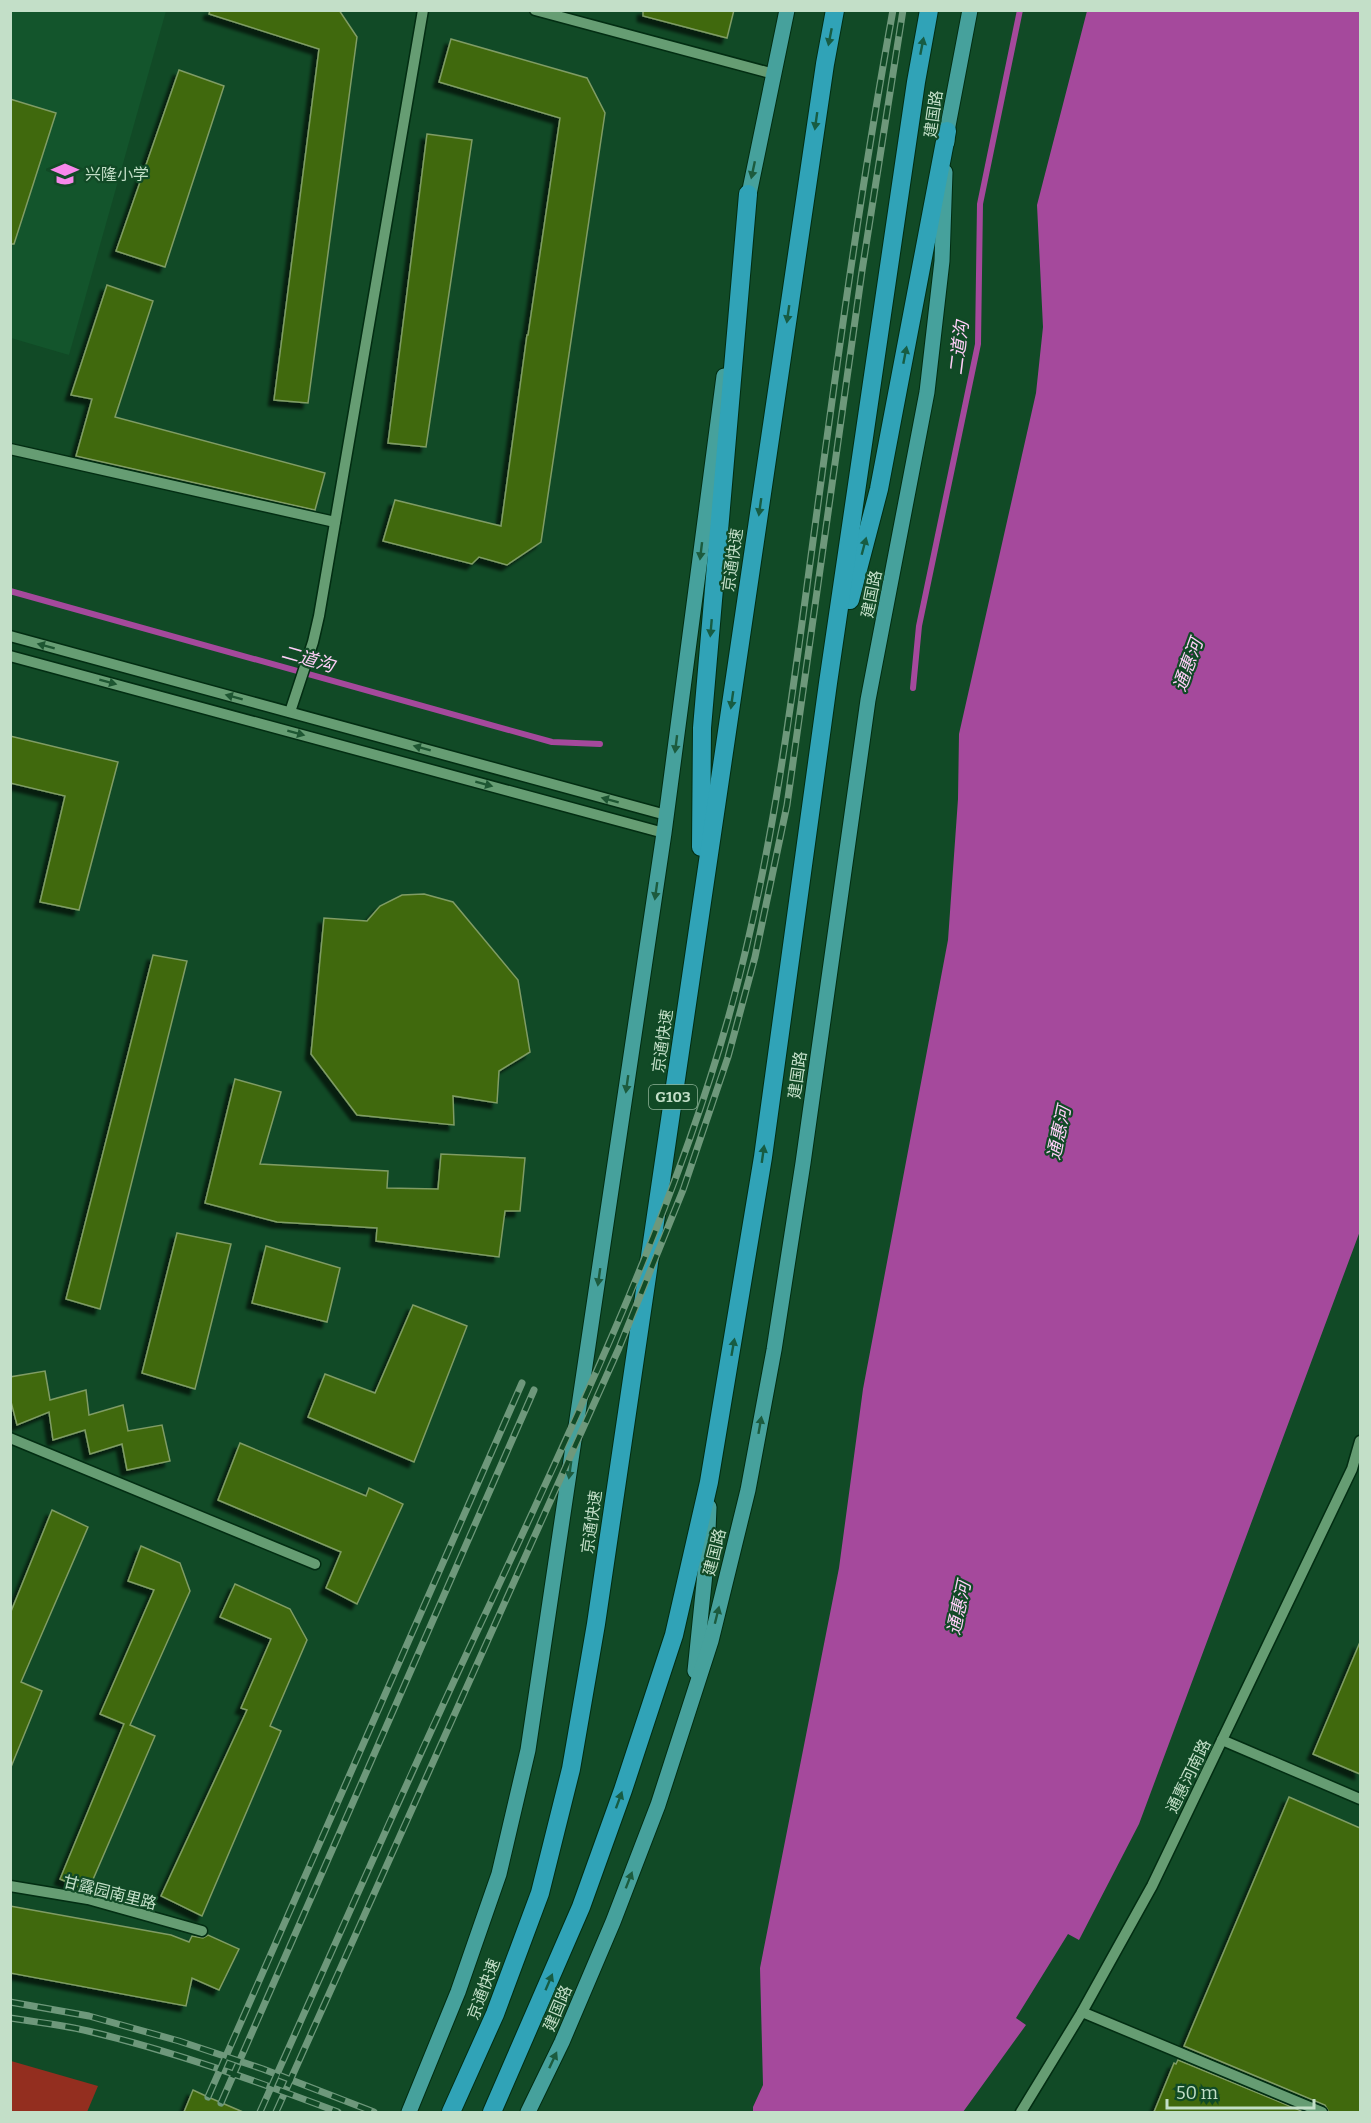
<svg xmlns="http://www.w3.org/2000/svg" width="1371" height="2123" font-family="Bitter,'Noto Sans SC',serif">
<defs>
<filter id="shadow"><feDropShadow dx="-5.5" dy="5.5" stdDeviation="1.5" flood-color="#0009"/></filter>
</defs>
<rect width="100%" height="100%" fill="#114a26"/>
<!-- built -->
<polygon fill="#13552c" points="10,11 166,11 69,355 11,338"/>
<!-- green -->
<polygon fill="#932e1f" points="11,2061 98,2086 87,2112 11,2112"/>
<!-- water -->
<polygon fill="#a5499c" points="1087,11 1360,11 1360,1231 1139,1824 1079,1940 1068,1934 1016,2018 1026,2025 963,2112 753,2112 753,2107 763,2085 760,1968 839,1568 863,1389 948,940 958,799 959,734 1036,393 1043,327 1037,205"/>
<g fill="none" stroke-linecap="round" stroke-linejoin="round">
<!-- stream -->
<g stroke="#a5499c" stroke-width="6">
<polyline points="10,591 552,742 600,744"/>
<polyline points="913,688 919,626 978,344 980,204 1020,10"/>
</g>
</g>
<!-- building -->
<g fill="#416908" stroke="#7f9c65" stroke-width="1.5" filter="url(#shadow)">
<polygon points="210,10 339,10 357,37 308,403 274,400 319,49 209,14"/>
<polygon points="643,10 734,10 727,38 643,16"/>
<polygon points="451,39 587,78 605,113 541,542 507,565 479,557 472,564 383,541 395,500 501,526 527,335 528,335 560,118 439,82"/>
<polygon points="179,70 224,86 165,267 116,251"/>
<polygon points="10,99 56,113 14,244 10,244"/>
<polygon points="427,134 472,140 426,447 388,443"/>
<polygon points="107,285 153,301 115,417 325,473 315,510 76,456 92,399 71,395"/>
<polygon points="10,736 118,762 79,910 40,902 65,796 10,783"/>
<polygon points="424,894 453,902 518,980 530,1052 499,1071 497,1103 453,1096 454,1125 357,1115 311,1054 324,918 367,921 380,906 402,895"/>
<polygon points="153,955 187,961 100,1309 66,1299"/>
<polygon points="235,1079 281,1092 260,1164 388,1171 387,1188 438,1189 441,1154 525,1158 520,1211 505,1211 499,1257 376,1241 377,1228 277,1222 205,1203"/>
<polygon points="177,1233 231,1244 195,1389 142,1373"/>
<polygon points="266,1246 340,1268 327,1322 252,1303"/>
<polygon points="413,1305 467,1326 414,1462 308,1417 325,1374 375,1393"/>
<polygon points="45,1371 50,1400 86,1390 89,1415 123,1405 128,1431 162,1425 170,1461 127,1470 122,1444 90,1454 85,1430 53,1440 49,1412 17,1425 10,1398 10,1377"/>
<polygon points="240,1443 366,1496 369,1488 403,1504 357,1604 326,1588 341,1552 218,1500"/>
<polygon points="52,1510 88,1527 21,1682 42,1691 11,1767 10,1614"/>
<polygon points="141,1546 180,1563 190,1591 130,1725 155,1736 88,1891 60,1879 124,1724 100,1714 154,1590 128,1581"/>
<polygon points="235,1584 290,1609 307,1640 270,1726 281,1731 202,1916 161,1896 247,1710 241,1708 271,1639 220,1617"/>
<polygon points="1360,1642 1360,1774 1313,1754"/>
<polygon points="1289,1797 1360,1828 1360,2112 1329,2112 1325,2105 1184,2046"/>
<polygon points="10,1906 171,1935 189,1942 192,1936 203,1938 208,1935 239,1949 219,1990 192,1978 186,2006 10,1973"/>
<polygon points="1178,2060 1304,2112 1154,2112 1174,2063 1176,2064"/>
<polygon points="193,2090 208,2097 243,2112 184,2112"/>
</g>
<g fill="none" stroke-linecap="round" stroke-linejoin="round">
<defs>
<g id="minor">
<polyline points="535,10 774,74"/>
<polyline points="10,449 335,522"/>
<polyline points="10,636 666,815"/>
<polyline points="10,656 664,833"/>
<polyline points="290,712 313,642 319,616 423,10"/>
<polyline points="10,1438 315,1564"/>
<polyline points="1222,1740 1360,1799"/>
<polyline points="10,1886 88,1899 202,1931"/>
<polyline points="1082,2012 1322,2112"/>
<polyline points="1021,2112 1082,2012 1152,1886 1352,1469 1360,1441"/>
</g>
<g id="major">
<polyline points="947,142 947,131 970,10"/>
<polyline points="747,204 787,10"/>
<polyline points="695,1671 707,1554 709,1507"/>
<polyline points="409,2112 458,1992 499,1874 528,1750 664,833 724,376"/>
<polyline points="528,2112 562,2042 613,1922 658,1805 711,1641 748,1490 774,1350 803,1163 868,700 927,392 942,261 945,172"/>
</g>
<g id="highway">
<polyline points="850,600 879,489 947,131"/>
<polyline points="701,847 702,728 748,194"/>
<polyline points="451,2112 495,2014 540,1893 571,1769 596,1624 825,64 835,10"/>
<polyline points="492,2112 581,1907 623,1790 674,1635 709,1482 763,1157 828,683 916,82 929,10"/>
</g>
</defs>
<!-- minor casing -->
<use href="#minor" stroke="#022d12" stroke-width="13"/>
<!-- major casing -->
<use href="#major" stroke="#022d12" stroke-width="17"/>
<!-- highway casing -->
<use href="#highway" stroke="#022d12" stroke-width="20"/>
<!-- minor -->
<use href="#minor" stroke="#669d73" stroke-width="10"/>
<!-- major -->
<use href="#major" stroke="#46a19c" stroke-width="15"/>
<!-- highway -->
<use href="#highway" stroke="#30a3b7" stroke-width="18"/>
<defs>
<g id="rail">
<polyline points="10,2002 89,2016 179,2041 263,2069 374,2112"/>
<path d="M10,2018c26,4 53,7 78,13 85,20 168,50 250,81"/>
<polyline points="208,2097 522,1383"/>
<polyline points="221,2103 534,1390"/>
<path d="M260,2112c76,-169 150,-339 229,-506 89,-192 181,-383 239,-587 41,-146 61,-297 81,-448 25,-187 50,-374 84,-561"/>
<polyline points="276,2112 619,1348 683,1190 728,1057 755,957 787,805 862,271 903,10"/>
</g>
</defs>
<!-- rail casing -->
<use href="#rail" stroke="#6e987b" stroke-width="7"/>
<!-- rail -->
<use href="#rail" stroke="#114a26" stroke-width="4.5" stroke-dasharray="14" stroke-linecap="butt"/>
</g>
<!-- one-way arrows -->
<defs><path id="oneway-solid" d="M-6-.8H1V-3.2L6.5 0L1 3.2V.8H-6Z" transform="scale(1.5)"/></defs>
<g fill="#175c43">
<use href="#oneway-solid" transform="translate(830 37) rotate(101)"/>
<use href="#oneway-solid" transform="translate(922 46) rotate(-79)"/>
<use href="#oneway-solid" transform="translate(816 121) rotate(98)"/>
<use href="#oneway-solid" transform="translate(788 314) rotate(98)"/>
<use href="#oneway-solid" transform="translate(905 355) rotate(-79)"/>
<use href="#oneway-solid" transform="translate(760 507) rotate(98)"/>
<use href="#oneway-solid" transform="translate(864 546) rotate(-75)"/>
<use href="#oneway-solid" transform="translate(711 628) rotate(95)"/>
<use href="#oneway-solid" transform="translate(732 700) rotate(98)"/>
<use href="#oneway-solid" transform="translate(763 1154) rotate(-82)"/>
<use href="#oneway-solid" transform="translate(733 1347) rotate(-80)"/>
<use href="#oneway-solid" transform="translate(619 1800) rotate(-70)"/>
<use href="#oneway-solid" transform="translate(549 1982) rotate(-67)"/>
</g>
<g fill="#1c5b3e">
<use href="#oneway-solid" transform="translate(753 170) rotate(102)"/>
<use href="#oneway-solid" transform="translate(701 551) rotate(97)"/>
<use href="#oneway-solid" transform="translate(676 744) rotate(97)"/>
<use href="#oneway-solid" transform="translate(656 891) rotate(98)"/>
<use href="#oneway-solid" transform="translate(627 1084) rotate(98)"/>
<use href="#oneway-solid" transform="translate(599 1277) rotate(98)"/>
<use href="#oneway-solid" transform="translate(760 1425) rotate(-80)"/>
<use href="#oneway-solid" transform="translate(570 1470) rotate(98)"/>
<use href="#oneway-solid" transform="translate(717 1615) rotate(-76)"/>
<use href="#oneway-solid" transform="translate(629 1880) rotate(-69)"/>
<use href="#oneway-solid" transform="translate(553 2060) rotate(-65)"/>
</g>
<g fill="#1e5632">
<use href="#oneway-solid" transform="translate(46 646) rotate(-165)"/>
<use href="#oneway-solid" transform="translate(108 682) rotate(15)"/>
<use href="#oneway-solid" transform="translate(234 697) rotate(-165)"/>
<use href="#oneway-solid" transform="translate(296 733) rotate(15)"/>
<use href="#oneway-solid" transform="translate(422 748) rotate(-165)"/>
<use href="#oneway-solid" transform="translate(484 784) rotate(15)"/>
<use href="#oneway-solid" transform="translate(610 800) rotate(-165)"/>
</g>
<!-- icons -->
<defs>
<symbol id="school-bare" viewBox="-9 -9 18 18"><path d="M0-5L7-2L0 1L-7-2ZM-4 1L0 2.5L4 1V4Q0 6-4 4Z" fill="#f788eb" stroke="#114a26" stroke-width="2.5" paint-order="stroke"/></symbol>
</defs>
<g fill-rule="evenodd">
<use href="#school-bare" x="46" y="155" width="38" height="38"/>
</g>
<g text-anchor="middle" stroke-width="4.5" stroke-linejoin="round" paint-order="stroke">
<!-- shield labels -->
<rect fill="#114a26" stroke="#8eb297" stroke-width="1.5" x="649" y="1085" width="48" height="24" rx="4.5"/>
<g font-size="15" font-weight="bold" fill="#c3dfc8">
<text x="673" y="1102">G103</text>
</g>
<!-- street labels -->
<g font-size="16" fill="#c3dfc8" stroke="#114a26">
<text transform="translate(933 114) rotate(-82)" y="6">建国路</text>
<text transform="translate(732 560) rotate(-82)" y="6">京通快速</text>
<text transform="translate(871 594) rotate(-79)" y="6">建国路</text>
<text transform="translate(662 1041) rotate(-82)" y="6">京通快速</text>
<text transform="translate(797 1075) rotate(-82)" y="6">建国路</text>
<text transform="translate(591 1522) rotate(-82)" y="6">京通快速</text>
<text transform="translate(714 1552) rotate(-76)" y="6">建国路</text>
<text transform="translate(1188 1776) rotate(-64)" y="6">通惠河南路</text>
<text transform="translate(110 1892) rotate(14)" y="6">甘露园南里路</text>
<text transform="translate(483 1989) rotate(-69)" y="6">京通快速</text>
<text transform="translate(557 2008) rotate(-67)" y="6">建国路</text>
</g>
<!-- poi labels -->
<g font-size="16" fill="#c3dfc8" stroke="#114a26" text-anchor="start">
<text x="85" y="180">兴隆小学</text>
</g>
<!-- water labels -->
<g font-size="18" font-style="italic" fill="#ffcff8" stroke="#114a26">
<text transform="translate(959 348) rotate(-83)" y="6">二道沟</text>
<text transform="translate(308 659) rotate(16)" y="6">二道沟</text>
<text transform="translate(1188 665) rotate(-70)" y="6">通惠河</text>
<text transform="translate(1059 1133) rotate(-78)" y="6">通惠河</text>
<text transform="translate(959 1608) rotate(-78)" y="6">通惠河</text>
</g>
</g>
<!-- border -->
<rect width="1371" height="2123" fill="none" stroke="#c3dfc8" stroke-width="24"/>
<!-- scale -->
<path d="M1167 2099v9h147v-9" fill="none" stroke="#c3dfc8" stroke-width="3"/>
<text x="1176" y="2099" font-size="18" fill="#c3dfc8" stroke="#114a26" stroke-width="4.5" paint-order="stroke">50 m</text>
</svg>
